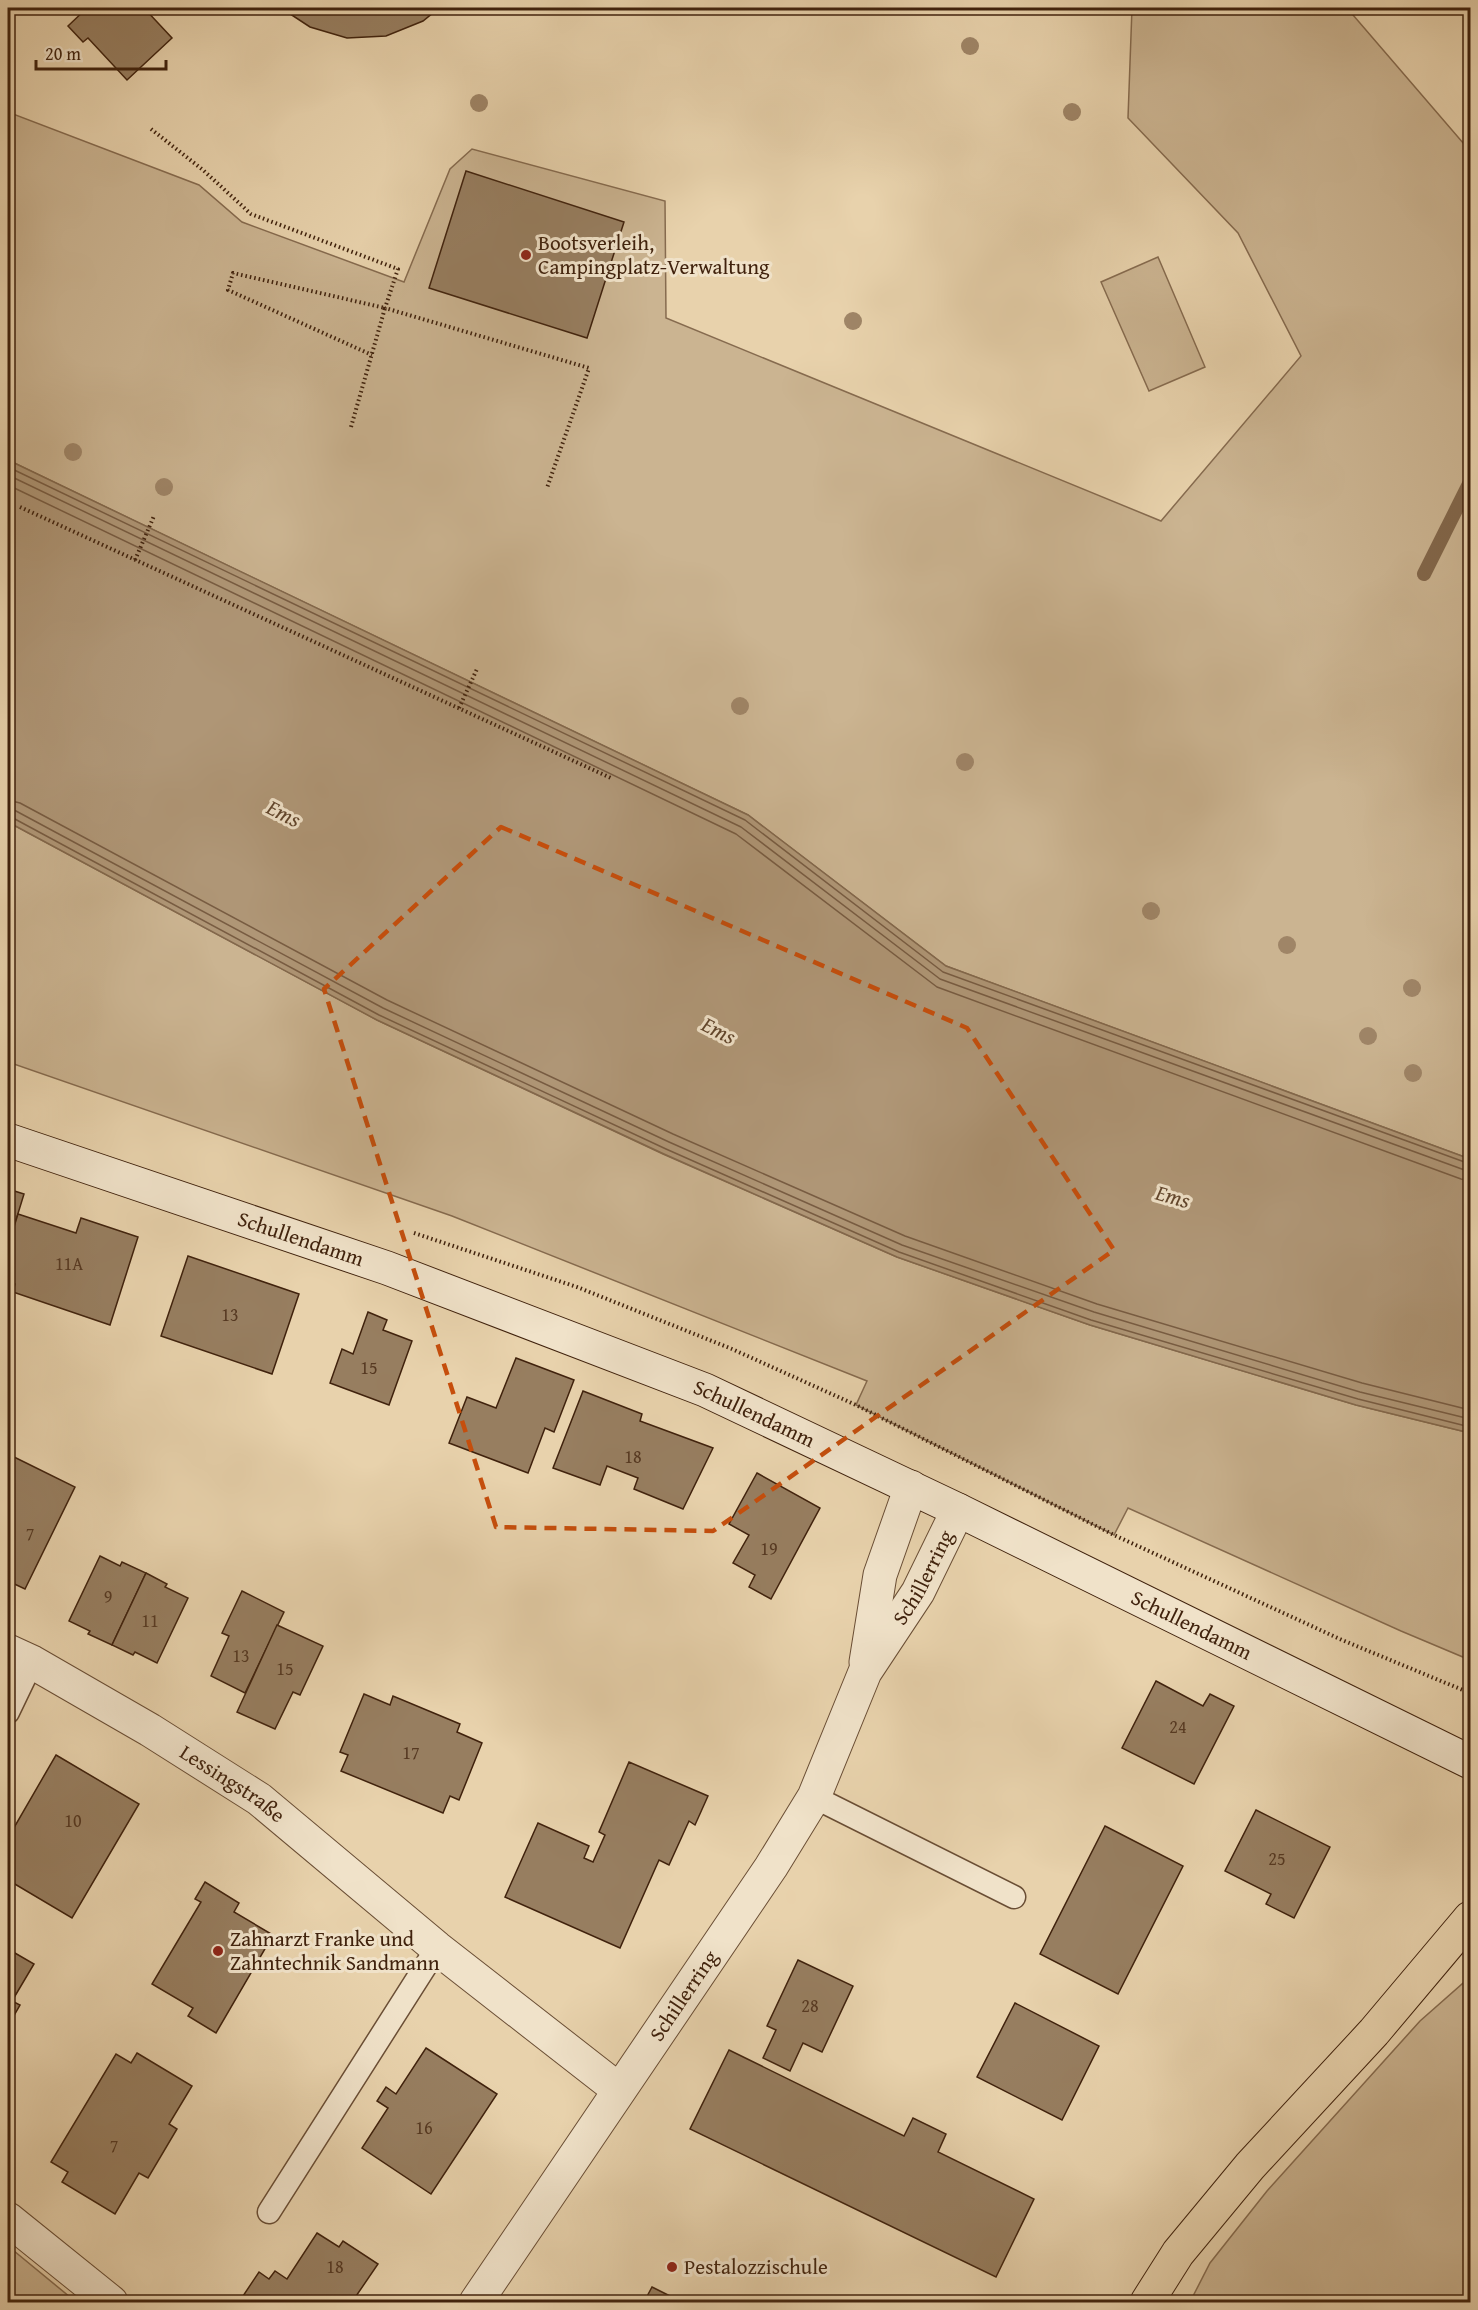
<svg xmlns="http://www.w3.org/2000/svg" width="1478" height="2310" font-family="'Gentium Book Plus',serif">
<rect width="100%" height="100%" fill="#e8d2ac"/>
<filter id="stains"><feTurbulence type="fractalNoise" baseFrequency=".00333" numOctaves="4"/><feColorMatrix values="0 0 0 0 .2 0 0 0 0 .09 0 0 0 0 .02 0 0 0 .5 -.17"/></filter>
<radialGradient id="worn" r=".72"><stop offset=".6" stop-color="#630" stop-opacity="0"/><stop offset="1" stop-color="#630" stop-opacity=".3"/></radialGradient>
<!-- green -->
<g fill="#cbb491" stroke="#866b4f" stroke-width="1.5">
<polygon points="1132,8 1347,8 1470,151 1470,1159 946,966 748,815 8,460 8,112 199,185 242,222 404,282 450,169 472,149 665,201 666,318 1161,521 1301,356 1238,233 1128,118"/>
<polygon points="1158,257 1205,367 1149,391 1101,282"/>
<polygon points="8,822 377,1020 663,1154 897,1257 1090,1325 1356,1405 1470,1433 1470,1660 1401,1631 1128,1508 1114,1535 856,1405 867,1381 452,1216 8,1062"/>
<polygon points="1470,1977 1470,2302 1190,2302 1210,2263 1267,2191 1420,2021"/>
<polygon points="8,2246 76,2302 8,2302"/>
</g>
<!-- water -->
<polygon fill="#af9676" stroke="#83684c" stroke-width="1.5" points="8,460 748,815 946,966 1470,1159 1470,1433 1356,1405 1090,1325 897,1257 664,1154 377,1020 8,822"/>
<g fill="none" stroke-linecap="round" stroke-linejoin="round">
<!-- shore -->
<g stroke="#785c42" stroke-width="1.5">
<polyline points="8,467 745,820 943,972 1470,1164"/>
<polyline points="8,475 741,827 940,979 1470,1172"/>
<polyline points="8,485 736,834 937,987 1461,1179 1470,1181"/>
<polyline points="8,800 20,803 387,1000 673,1134 905,1236 1097,1304 1362,1383 1470,1410"/>
<polyline points="8,809 16,811 383,1008 669,1142 902,1245 1094,1312 1360,1392 1470,1419"/>
<polyline points="8,817 13,818 379,1015 666,1149 899,1252 1091,1320 1358,1399 1470,1427"/>
</g>
<!-- stream -->
<polyline stroke="#83684c" stroke-width="14" points="1424,574 1470,482"/>
</g>
<!-- building -->
<g fill="#977e60" stroke="#40220d" stroke-width="1.5">
<polygon points="87,8 144,8 172,38 127,80 88,38 83,42 68,26"/>
<polygon points="281,8 439,8 423,21 386,36 347,38 310,27"/>
<polygon points="466,171 624,222 587,338 429,288"/>
<polygon points="8,1189 24,1194 8,1246"/>
<polygon points="18,1214 76,1233 81,1218 138,1237 110,1325 13,1292 15,1284 8,1282 8,1246"/>
<polygon points="188,1256 299,1294 272,1374 161,1336"/>
<polygon points="368,1312 387,1320 383,1330 412,1341 389,1405 330,1383 342,1349 353,1354"/>
<polygon points="516,1358 574,1380 554,1432 545,1428 528,1473 449,1443 467,1397 496,1408"/>
<polygon points="583,1391 642,1414 640,1421 713,1448 683,1509 634,1489 638,1478 607,1466 600,1485 553,1468"/>
<polygon points="8,1454 75,1487 25,1589 8,1581"/>
<polygon points="757,1473 820,1508 771,1599 749,1587 755,1575 733,1563 749,1535 729,1524"/>
<polygon points="100,1556 120,1566 122,1562 146,1573 112,1645 88,1634 90,1631 69,1621"/>
<polygon points="146,1573 167,1584 165,1587 188,1598 157,1663 135,1652 133,1655 112,1645"/>
<polygon points="242,1591 284,1612 245,1693 211,1676 229,1636 222,1633"/>
<polygon points="277,1625 323,1646 300,1695 293,1692 275,1729 237,1712"/>
<polygon points="1156,1681 1203,1706 1210,1694 1234,1706 1194,1784 1122,1748"/>
<polygon points="364,1694 390,1705 393,1696 460,1724 457,1732 482,1743 459,1800 450,1796 443,1813 341,1771 348,1755 340,1752"/>
<polygon points="56,1755 139,1804 72,1918 8,1880 8,1838"/>
<polygon points="629,1762 708,1796 695,1825 689,1821 669,1865 659,1860 620,1948 505,1897 538,1823 589,1846 584,1858 593,1862 605,1835 599,1832"/>
<polygon points="1256,1810 1330,1847 1294,1918 1266,1904 1271,1894 1225,1871"/>
<polygon points="1105,1826 1183,1866 1118,1994 1040,1954"/>
<polygon points="205,1882 239,1903 234,1912 273,1935 216,2033 188,2016 193,2008 152,1984 201,1902 195,1899"/>
<polygon points="8,1949 34,1964 12,2001 20,2005 8,2026"/>
<polygon points="798,1960 853,1986 822,2052 803,2043 790,2071 763,2058 776,2030 767,2026"/>
<polygon points="1015,2003 1099,2046 1062,2120 977,2077"/>
<polygon points="426,2048 497,2094 431,2194 362,2148 388,2108 377,2101 386,2087 396,2094"/>
<polygon points="729,2050 904,2136 913,2118 946,2134 938,2152 1034,2199 996,2277 690,2129"/>
<polygon points="137,2053 192,2086 169,2124 177,2129 148,2178 139,2173 115,2214 62,2182 68,2172 51,2162 116,2054 131,2063"/>
<polygon points="317,2233 339,2247 343,2241 378,2264 352,2302 239,2302 259,2272 269,2279 275,2271 287,2279"/>
<polygon points="652,2287 682,2302 644,2302"/>
</g>
<g fill="none" stroke-linecap="round" stroke-linejoin="round">
<defs>
<g id="lane">
<polyline points="8,1712 32,1662"/>
<polyline points="814,1797 1014,1897"/>
<polyline points="269,2212 437,1948"/>
</g>
<g id="street">
<path id="s1" d="M8,1651l24,11 118,68 109,69 178,149 182,142"/>
<polyline points="866,1662 880,1575 911,1487"/>
<polyline points="8,2219 111,2302"/>
<path id="s2" d="M476,2302l295,-435 43,-70 51,-125 53,-80 40,-82"/>
</g>
<g id="secondary">
<path id="s3" d="M8,1140l379,128 318,122 253,120 512,252"/>
</g>
<polyline id="highway" points="1147,2302 1178,2253 1250,2166 1374,2032 1470,1918"/>
</defs>
<!-- lane casing -->
<use href="#lane" stroke="#6a4e35" stroke-width="25"/>
<!-- street casing -->
<use href="#street" stroke="#6a4e35" stroke-width="35"/>
<!-- secondary casing -->
<use href="#secondary" stroke="#40220d" stroke-width="35"/>
<!-- highway casing -->
<use href="#highway" stroke="#40220d" stroke-width="35"/>
<!-- path -->
<g stroke="#40220d" stroke-width="4" stroke-dasharray="1.5 3" stroke-linecap="butt">
<polyline points="151,129 203,170 251,214 398,269 385,308 589,368 547,488"/>
<polyline points="351,427 385,308 233,273 228,290 372,355"/>
<polyline points="20,507 611,778"/>
<polyline points="135,560 154,516"/>
<polyline points="459,708 477,669"/>
<polyline points="414,1233 577,1287 732,1349 856,1405 1114,1535 1342,1640 1470,1693"/>
</g>
<!-- lane -->
<use href="#lane" stroke="#f0e2c9" stroke-width="22"/>
<!-- street -->
<use href="#street" stroke="#f0e2c9" stroke-width="33"/>
<!-- secondary -->
<use href="#secondary" stroke="#f0e2c9" stroke-width="33"/>
<!-- highway -->
<use href="#highway" stroke="#e8d2ac" stroke-width="33"/>
</g>
<!-- trees -->
<g fill="#9f8567">
<circle cx="970" cy="46" r="9"/>
<circle cx="479" cy="103" r="9"/>
<circle cx="1072" cy="112" r="9"/>
<circle cx="853" cy="321" r="9"/>
<circle cx="73" cy="452" r="9"/>
<circle cx="164" cy="487" r="9"/>
<circle cx="740" cy="706" r="9"/>
<circle cx="965" cy="762" r="9"/>
<circle cx="1151" cy="911" r="9"/>
<circle cx="1287" cy="945" r="9"/>
<circle cx="1412" cy="988" r="9"/>
<circle cx="1368" cy="1036" r="9"/>
<circle cx="1413" cy="1073" r="9"/>
</g>
<!-- marked area -->
<path fill="none" stroke="#c64e0c" stroke-width="4.5" stroke-dasharray="12 8" stroke-linejoin="round" d="M501,827l466,201 147,222 -401,281 -217,-4 -172,-538z"/>
<!-- markers -->
<g fill="#8f2418" stroke="#f0e2c9" stroke-width="2">
<circle cx="526" cy="255" r="6"/>
<circle cx="218" cy="1951" r="6"/>
<circle cx="672" cy="2267" r="6"/>
</g>
<g text-anchor="middle" stroke-width="6" stroke-linejoin="round" paint-order="stroke">
<!-- number labels -->
<g font-size="18" fill="#563922">
<text x="69" y="1270">11A</text>
<text x="230" y="1321">13</text>
<text x="369" y="1374">15</text>
<text x="633" y="1463">18</text>
<text x="30" y="1540">7</text>
<text x="769" y="1555">19</text>
<text x="108" y="1603">9</text>
<text x="150" y="1627">11</text>
<text x="241" y="1662">13</text>
<text x="285" y="1675">15</text>
<text x="1178" y="1733">24</text>
<text x="411" y="1759">17</text>
<text x="73" y="1827">10</text>
<text x="1277" y="1865">25</text>
<text x="810" y="2012">28</text>
<text x="424" y="2134">16</text>
<text x="114" y="2152">7</text>
<text x="335" y="2273">18</text>
</g>
<!-- poi labels -->
<g font-size="21" fill="#40220d" stroke="#f0e2c9" text-anchor="start">
<text x="538" y="250">Bootsverleih,<tspan x="538" dy="24">Campingplatz-Verwaltung</tspan></text>
<text x="230" y="1946">Zahnarzt Franke und<tspan x="230" dy="24">Zahntechnik Sandmann</tspan></text>
<text x="684" y="2274">Pestalozzischule</text>
</g>
<!-- street labels -->
<g font-size="21" fill="#40220d" stroke="#f0e2c9">
<text dy="7" stroke="none"><textPath href="#s3" startOffset="309">Schullendamm</textPath></text>
<text dy="7" stroke="none"><textPath href="#s3" startOffset="795">Schullendamm</textPath></text>
<text dy="7" stroke="none"><textPath href="#s2" startOffset="854">Schillerring</textPath></text>
<text dy="7" stroke="none"><textPath href="#s3" startOffset="1281">Schullendamm</textPath></text>
<text dy="7" stroke="none"><textPath href="#s1" startOffset="261">Lessingstraße</textPath></text>
<text dy="7" stroke="none"><textPath href="#s2" startOffset="370">Schillerring</textPath></text>
</g>
<!-- water labels -->
<g font-size="22" font-style="italic" fill="#61452c" stroke="#f0e2c9">
<text transform="translate(284 813) rotate(27)" y="8">Ems</text>
<text transform="translate(719 1030) rotate(27)" y="8">Ems</text>
<text transform="translate(1173 1196) rotate(16)" y="8">Ems</text>
</g>
</g>
<!-- margin -->
<rect width="1478" height="2310" fill="none" stroke="#e8d2ac" stroke-width="30"/>
<rect x="9" y="9" width="1460" height="2292" fill="none" stroke="#40220d" stroke-width="3"/>
<rect x="15" y="15" width="1448" height="2280" fill="none" stroke="#40220d" stroke-width="1.5"/>
<!-- scale -->
<path d="M36 60v9h130v-9" fill="none" stroke="#40220d" stroke-width="3"/>
<text x="45" y="60" font-size="18" fill="#40220d" stroke="#f0e2c9" stroke-width="4.5" paint-order="stroke">20 m</text>
<rect width="100%" height="100%" filter="url(#stains)"/>
<rect width="100%" height="100%" fill="url(#worn)"/>
</svg>
